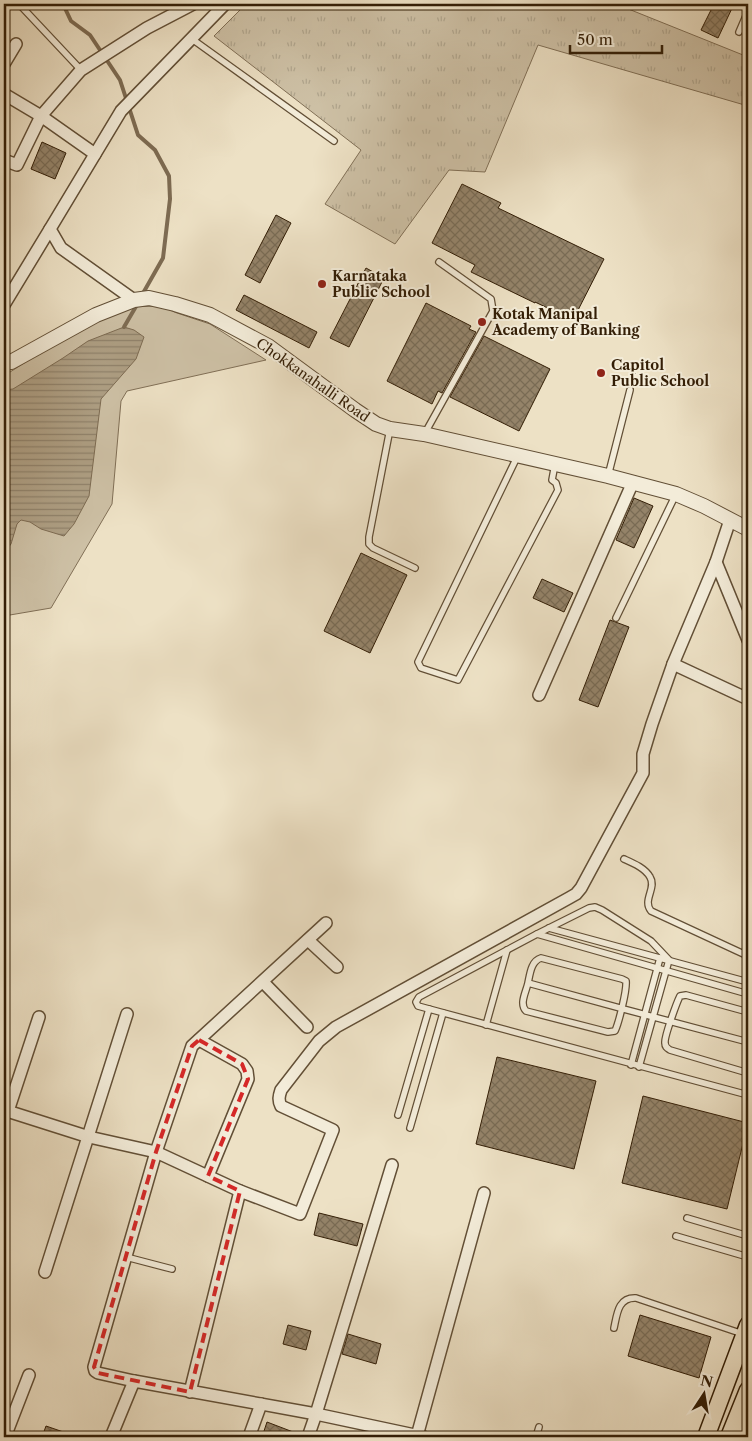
<svg xmlns="http://www.w3.org/2000/svg" width="752" height="1441" font-family="'Libre Caslon Text',serif">
<defs>
<pattern id="grass-tufts" width="24" height="20" patternUnits="userSpaceOnUse" patternTransform="scale(1.25)"><rect width="24" height="20" fill="#cdc0a5"/><path d="M3 7l-1-3M5 7V3M7 7l1-3M15 17l-1-3M17 17v-4M19 17l1-3" fill="none" stroke="#b0a58d"/></pattern>
<pattern id="water-rules" width="6" height="5" patternUnits="userSpaceOnUse" patternTransform="scale(1.25)"><rect width="6" height="5" fill="#ae9f84"/><path d="M0 2.5h6" fill="none" stroke="#8e816a"/></pattern>
<pattern id="building-cross-hatch" width="8" height="8" patternUnits="userSpaceOnUse" patternTransform="scale(1.25)"><rect width="8" height="8" fill="#948369"/><path d="M0 0l8 8M0 8l8-8" fill="none" stroke="#796b54"/></pattern>
</defs>
<rect width="100%" height="100%" fill="#ede1c5"/>
<filter id="stains"><feTurbulence type="fractalNoise" baseFrequency=".004" numOctaves="4"/><feColorMatrix values="0 0 0 0 .2 0 0 0 0 .09 0 0 0 0 .02 0 0 0 .5 -.17"/></filter>
<radialGradient id="worn" r=".72"><stop offset=".6" stop-color="#630" stop-opacity="0"/><stop offset="1" stop-color="#630" stop-opacity=".3"/></radialGradient>
<!-- grass -->
<polygon fill="url(#grass-tufts)" stroke="#806f56" points="246,4 616,4 748,57 748,106 538,45 485,172 449,170 395,244 325,204 361,150 214,36"/>
<!-- park -->
<polygon fill="#cdc0a5" stroke="#806f56" points="160,306 177,313 210,324 266,360 127,391 121,401 112,504 51,608 4,616 4,374 7,374 69,334 127,307"/>
<!-- water -->
<polygon fill="url(#water-rules)" stroke="#7d6b52" points="124,327 134,330 144,337 136,359 101,399 89,496 74,524 64,536 41,529 30,522 21,520 17,524 11,544 4,553 4,390 13,389 63,358 88,341"/>
<g fill="none" stroke-linecap="round" stroke-linejoin="round">
<!-- stream -->
<g stroke="#7d6b52" stroke-width="4">
<polyline points="63,4 71,21 90,35 120,80 138,135 155,150 169,176 170,199 163,258 142,295"/>
<polyline points="124,327 138,303"/>
</g>
</g>
<!-- building -->
<g fill="url(#building-cross-hatch)" stroke="#331e06">
<polygon points="714,4 734,4 718,38 701,30"/>
<polygon points="42,142 66,153 55,179 31,169"/>
<polygon points="462,184 501,203 498,208 604,259 573,320 535,302 535,303 471,272 475,265 432,243"/>
<polygon points="276,215 291,223 260,283 245,275"/>
<polygon points="366,268 384,278 349,347 330,338"/>
<polygon points="244,295 317,332 309,348 236,310"/>
<polygon points="426,303 471,326 469,329 476,332 442,393 438,391 432,404 387,381"/>
<polygon points="484,336 550,369 519,431 450,397"/>
<polygon points="634,498 653,506 634,548 616,540"/>
<polygon points="361,553 407,575 370,653 324,631"/>
<polygon points="542,579 573,593 564,612 533,598"/>
<polygon points="610,620 629,627 598,707 579,700"/>
<polygon points="497,1057 596,1081 574,1169 476,1144"/>
<polygon points="643,1096 748,1123 727,1209 622,1183"/>
<polygon points="319,1213 363,1224 357,1246 314,1235"/>
<polygon points="640,1315 711,1337 699,1378 628,1356"/>
<polygon points="288,1325 311,1331 306,1350 283,1344"/>
<polygon points="348,1334 381,1344 376,1364 342,1354"/>
<polygon points="267,1422 301,1435 301,1437 262,1437"/>
<polygon points="46,1426 75,1436 74,1437 42,1437"/>
</g>
<g fill="none" stroke-linecap="round" stroke-linejoin="round">
<defs>
<g id="service">
<polyline points="19,4 81,70"/>
<polyline points="739,32 748,11"/>
<polyline points="192,39 334,141"/>
<polyline points="390,429 369,537 369,544 373,548 415,568"/>
<polyline points="425,433 493,311 491,299 439,262"/>
<polyline points="518,455 418,662 421,668 458,680 558,490 556,483 552,480 555,464"/>
<polyline points="608,476 630,390"/>
<polyline points="616,618 676,494"/>
<path d="M624,859c9,4 21,9 26,18 7,11 -8,23 1,34l97,45"/>
<polyline points="549,928 748,982"/>
<polyline points="537,934 589,908 595,907 602,910 651,941 669,960 639,1067"/>
<path d="M528,983c2,-9 3,-22 13,-25l81,21 4,2c1,9 -7,41 -11,50l-7,1 -82,-21c-7,-7 0,-19 2,-28 73,20 147,40 220,59"/>
<polyline points="748,994 537,934 419,997 416,1002 418,1006 429,1009 748,1095"/>
<path d="M748,1012l-62,-17 -6,1c-3,6 -16,41 -15,47 0,4 2,5 5,7l78,23"/>
<polyline points="486,1025 507,950"/>
<polyline points="631,1065 660,958"/>
<polyline points="398,1115 429,1009"/>
<polyline points="410,1128 443,1013"/>
<polyline points="687,1218 748,1236"/>
<polyline points="676,1236 748,1257"/>
<polyline points="126,1257 172,1269"/>
<path d="M614,1328c3,-14 4,-31 22,-30l107,36"/>
<polyline points="536,1437 539,1427"/>
</g>
<g id="minor">
<polyline points="4,64 16,44"/>
<polyline points="4,94 41,116 95,154"/>
<polyline points="4,160 17,165 41,116 81,70 147,28 193,4"/>
<polyline points="134,300 61,248 50,229 121,111 225,4"/>
<polyline points="4,305 50,229"/>
<polyline points="716,562 748,640"/>
<polyline points="673,664 748,699"/>
<polyline points="539,695 633,482"/>
<polyline points="308,940 337,967"/>
<polyline points="263,982 307,1027"/>
<polyline points="199,1040 242,1064 247,1071 248,1079 208,1176"/>
<polyline points="4,1110 89,1137 156,1152 240,1191"/>
<polyline points="8,1111 39,1017"/>
<polyline points="45,1272 127,1014"/>
<polyline points="134,1381 98,1373 95,1371 94,1367 156,1152 192,1046 326,923"/>
<path d="M190,1392l50,-201 60,23 33,-84 -52,-24c-3,-6 -2,-10 0,-16l38,-49 17,-14 233,-129 7,-4 5,-6 62,-115v-19l9,-30 21,-60 43,-102 14,-42"/>
<polyline points="735,1423 748,1428"/>
<polyline points="417,1436 484,1193"/>
<polyline points="5,1437 29,1375"/>
<polyline points="111,1437 134,1381 316,1414 424,1437"/>
<polyline points="249,1437 261,1404"/>
<polyline points="308,1437 316,1414 392,1165"/>
</g>
<polyline id="tertiary" points="4,363 11,362 96,315 134,300 149,298 175,304 210,315 268,346 355,410 376,424 390,429 424,434 608,476 676,494 704,506 748,529"/>
<g id="primary">
<polyline points="706,1437 748,1325"/>
<polyline points="729,1437 748,1390"/>
</g>
</defs>
<!-- service casing -->
<use href="#service" stroke="#624f36" stroke-width="8"/>
<!-- minor casing -->
<use href="#minor" stroke="#624f36" stroke-width="14"/>
<!-- tertiary casing -->
<use href="#tertiary" stroke="#624f36" stroke-width="16"/>
<!-- primary casing -->
<use href="#primary" stroke="#331e06" stroke-width="19"/>
<!-- service -->
<use href="#service" stroke="#f3ecd9" stroke-width="5.5"/>
<!-- minor -->
<use href="#minor" stroke="#f3ecd9" stroke-width="11"/>
<!-- tertiary -->
<use href="#tertiary" stroke="#f3ecd9" stroke-width="14"/>
<!-- primary -->
<use href="#primary" stroke="#ede1c5" stroke-width="16"/>
</g>
<!-- marked area -->
<path fill="none" stroke="#d62828" stroke-width="4" stroke-dasharray="10 6" stroke-linejoin="round" d="M199,1040l43,24 6,15 -40,97 32,15 -50,201 -92,-19 -4,-6 62,-215 36,-106z"/>
<!-- markers -->
<g fill="#8f2418" stroke="#f3ecd9" stroke-width="2">
<circle cx="322" cy="284" r="5"/>
<circle cx="482" cy="322" r="5"/>
<circle cx="601" cy="373" r="5"/>
</g>
<g text-anchor="middle" stroke-width="4" stroke-linejoin="round" paint-order="stroke">
<!-- poi labels -->
<g font-size="14" font-weight="bold" fill="#331e06" stroke="#f3ecd9" text-anchor="start">
<text x="332" y="281">Karnataka<tspan x="332" dy="16">Public School</tspan></text>
<text x="492" y="319">Kotak Manipal<tspan x="492" dy="16">Academy of Banking</tspan></text>
<text x="611" y="370">Capitol<tspan x="611" dy="16">Public School</tspan></text>
</g>
<!-- street labels -->
<g font-size="14" fill="#331e06" stroke="#f3ecd9">
<text transform="translate(313 380) rotate(35)" y="5">Chokkanahalli Road</text>
</g>
</g>
<!-- margin -->
<rect width="752" height="1441" fill="none" stroke="#ede1c5" stroke-width="20"/>
<rect x="5" y="5" width="742" height="1431" fill="none" stroke="#331e06" stroke-width="2.5"/>
<rect x="10" y="10" width="732" height="1421" fill="none" stroke="#331e06"/>
<!-- north arrow -->
<g transform="translate(704 1394) rotate(12)" stroke="#f3ecd9" stroke-width="4" paint-order="stroke">
<path d="M0-4L9 19L0 12L-9 19Z" fill="#331e06"/>
<text y="-8" font-size="14" font-weight="bold" text-anchor="middle" fill="#331e06">N</text>
</g>
<!-- scale -->
<path d="M570 45v8h92v-8" fill="none" stroke="#331e06" stroke-width="2.5"/>
<text x="577" y="45" font-size="15" fill="#331e06" stroke="#f3ecd9" stroke-width="4" paint-order="stroke">50 m</text>
<rect width="100%" height="100%" filter="url(#stains)"/>
<rect width="100%" height="100%" fill="url(#worn)"/>
</svg>
